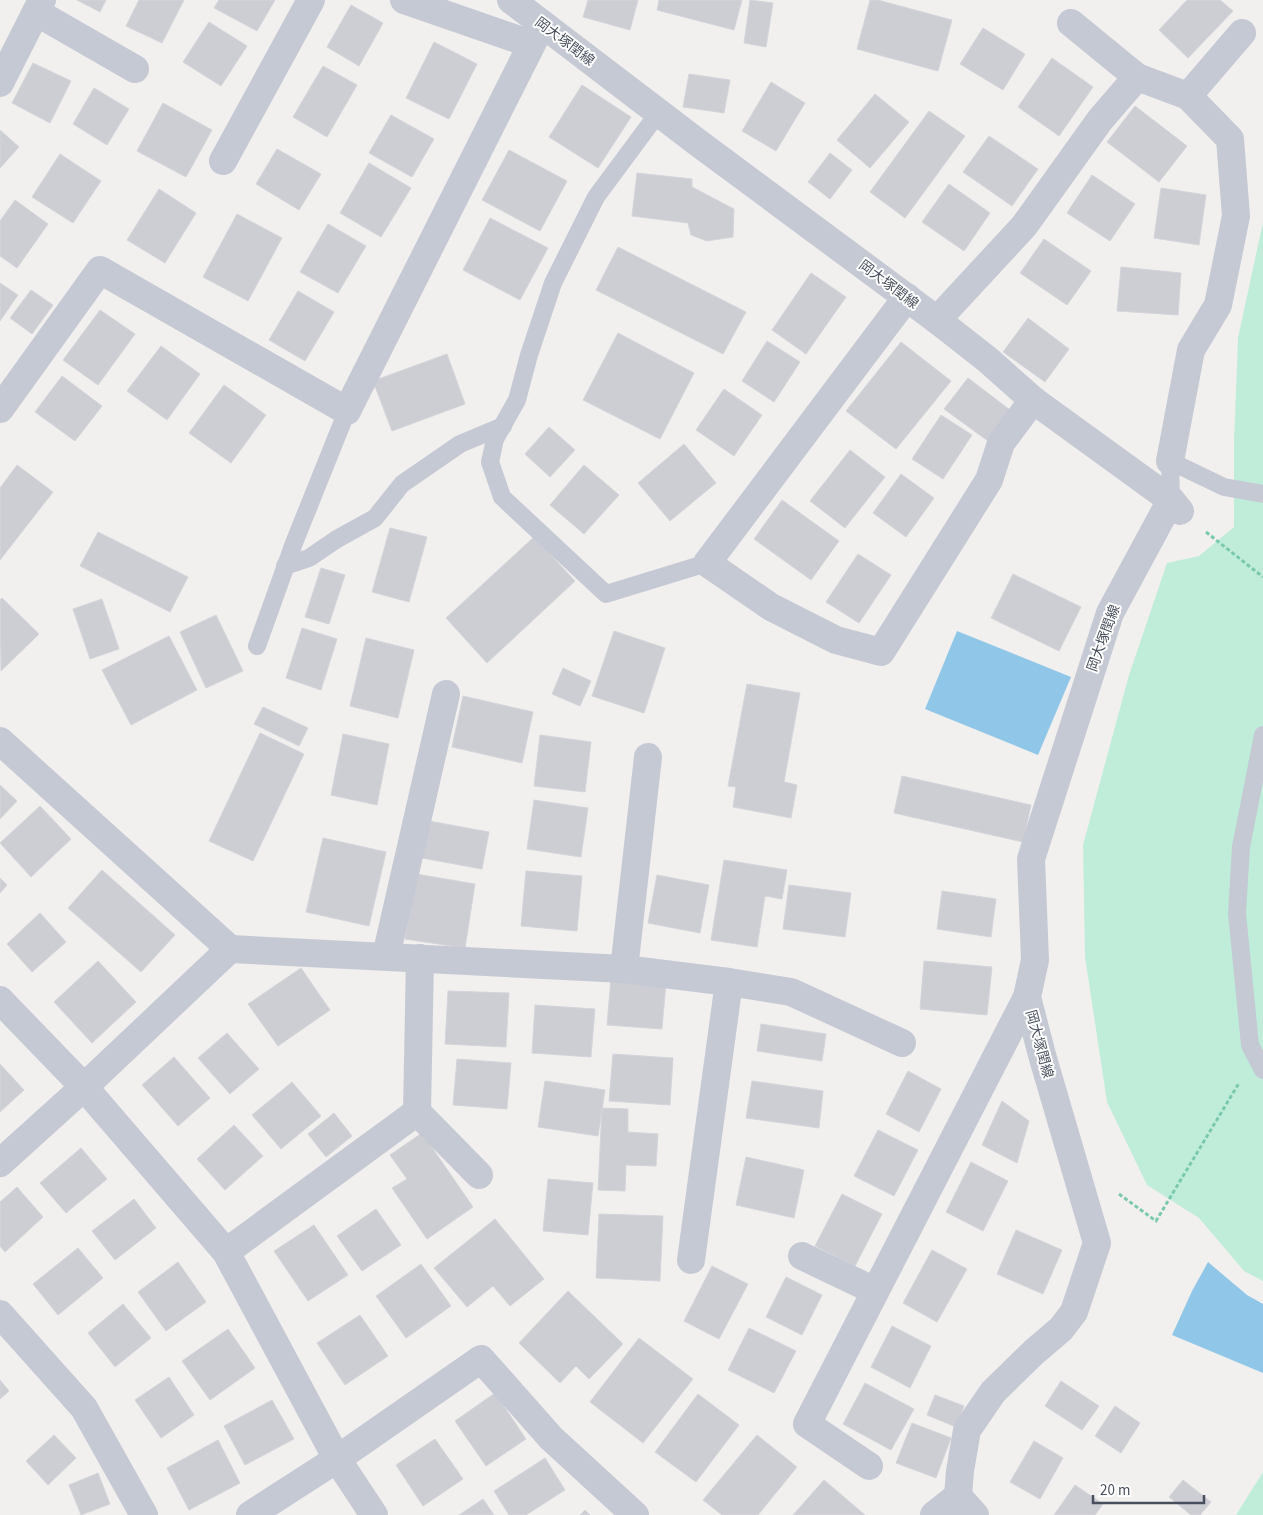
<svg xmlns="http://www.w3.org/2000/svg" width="1263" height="1515" font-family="'Source Sans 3','Noto Sans JP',sans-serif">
<rect width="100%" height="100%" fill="#f2f0ef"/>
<!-- green -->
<g fill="#c0edd9">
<polygon points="1263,222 1263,1281 1244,1271 1199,1218 1147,1185 1107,1102 1085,957 1083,845 1129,675 1167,563 1199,556 1234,527 1234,441 1238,338"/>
<polygon points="1263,1472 1263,1515 1236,1515"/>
</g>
<!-- water -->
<g fill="#90c7e8">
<polygon points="957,631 1071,677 1038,755 925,709"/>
<polygon points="1208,1262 1247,1295 1263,1304 1263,1373 1172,1335 1192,1291"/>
</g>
<!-- building -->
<g fill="#cdced4" stroke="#d4d5db">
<polygon points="77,0 106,0 100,12"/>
<polygon points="139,0 184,0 162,43 126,26"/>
<polygon points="219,0 275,0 257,31 214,8"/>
<polygon points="588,0 638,0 630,30 583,17"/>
<polygon points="659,0 742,0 734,30 657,10"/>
<polygon points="750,0 773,3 766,47 744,43"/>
<polygon points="870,0 878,0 952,20 938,71 857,49"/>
<polygon points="1187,0 1220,0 1233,11 1188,58 1159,30"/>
<polygon points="351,5 383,23 359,66 327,47"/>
<polygon points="209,22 247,46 221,86 183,62"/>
<polygon points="983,28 1025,54 1003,90 960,64"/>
<polygon points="434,42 477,64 449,119 406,98"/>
<polygon points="1052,58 1093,87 1059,136 1018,107"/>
<polygon points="33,63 71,81 50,123 12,103"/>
<polygon points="323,66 357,85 327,137 293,117"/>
<polygon points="689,74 730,80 724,113 683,107"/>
<polygon points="771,82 805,103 776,151 742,131"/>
<polygon points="582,85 631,117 598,168 549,137"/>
<polygon points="94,88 129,109 107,145 73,124"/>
<polygon points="875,94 909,122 870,168 837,140"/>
<polygon points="163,103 212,130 186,177 137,151"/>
<polygon points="1135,106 1187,146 1159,182 1107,142"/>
<polygon points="929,111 965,136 905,218 870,192"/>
<polygon points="391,115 434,139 412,177 369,153"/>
<polygon points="0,130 19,147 0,168"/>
<polygon points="989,136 1038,169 1012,206 963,172"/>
<polygon points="277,149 321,174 299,210 256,184"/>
<polygon points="509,150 567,181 540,231 482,200"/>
<polygon points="830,153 852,170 830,199 808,182"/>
<polygon points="60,154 101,181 73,223 32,197"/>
<polygon points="369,163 411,188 381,237 340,213"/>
<polygon points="637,173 692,179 692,187 734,209 733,237 707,241 691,235 688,223 632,216"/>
<polygon points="1092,175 1135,204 1110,241 1067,213"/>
<polygon points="949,184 990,213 964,251 922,222"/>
<polygon points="1161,188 1206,195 1199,245 1154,238"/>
<polygon points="159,189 196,213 165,263 127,240"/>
<polygon points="15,200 48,224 17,268 0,256 0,221"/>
<polygon points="237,214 282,238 248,301 203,277"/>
<polygon points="490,218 548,248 520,300 463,270"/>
<polygon points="328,224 366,246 338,293 300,272"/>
<polygon points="1044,239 1091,271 1067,305 1020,273"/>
<polygon points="618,247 746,312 723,354 596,290"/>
<polygon points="1121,267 1181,273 1178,315 1117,311"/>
<polygon points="811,273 846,297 806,354 772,330"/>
<polygon points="0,283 18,295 0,321"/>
<polygon points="31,290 53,305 32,334 10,318"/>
<polygon points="298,291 334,312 305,361 269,340"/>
<polygon points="100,310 135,334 98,385 63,360"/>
<polygon points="1028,318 1069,349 1045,382 1003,352"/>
<polygon points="618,333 694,373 660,439 583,400"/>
<polygon points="767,341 800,362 774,402 742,381"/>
<polygon points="901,342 951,381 896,449 846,411"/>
<polygon points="161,346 200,374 167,420 127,391"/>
<polygon points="447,354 465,404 392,431 373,381"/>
<polygon points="62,376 102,406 75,441 35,412"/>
<polygon points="968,378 1010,410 988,441 944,409"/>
<polygon points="224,385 266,415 231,463 189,433"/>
<polygon points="724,389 762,415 734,456 696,430"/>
<polygon points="941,415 972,435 943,479 912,459"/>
<polygon points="549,427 575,450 550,477 525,454"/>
<polygon points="684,444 716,483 670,521 638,483"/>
<polygon points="850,450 885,477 845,528 810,501"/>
<polygon points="17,465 53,492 0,560 0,488"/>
<polygon points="584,465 619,495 584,534 550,505"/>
<polygon points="901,474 934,498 906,537 873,513"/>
<polygon points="782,500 839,541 811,580 754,539"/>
<polygon points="390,528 427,537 409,602 372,592"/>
<polygon points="98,532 188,577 170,612 80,566"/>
<polygon points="534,537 575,581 487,663 446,618"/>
<polygon points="858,554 891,575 859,623 826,602"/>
<polygon points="321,568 345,575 329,624 305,617"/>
<polygon points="1013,574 1081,607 1059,651 991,618"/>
<polygon points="2,598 39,634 1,671 0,600"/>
<polygon points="102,599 119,649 90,659 73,609"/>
<polygon points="216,615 243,671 206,688 180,632"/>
<polygon points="302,628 337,639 321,690 286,678"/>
<polygon points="614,631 665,648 644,713 592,696"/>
<polygon points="169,636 197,690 131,725 102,670"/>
<polygon points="366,638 414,650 398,718 350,706"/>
<polygon points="563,668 591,681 580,706 552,694"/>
<polygon points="747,684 800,693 784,782 797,785 791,818 733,807 736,787 728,786"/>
<polygon points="463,696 533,712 522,763 452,747"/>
<polygon points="263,707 308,728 299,746 254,724"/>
<polygon points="260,733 304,754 253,861 209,841"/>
<polygon points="343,734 389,744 377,805 331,795"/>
<polygon points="540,735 591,742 585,792 534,786"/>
<polygon points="902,776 1031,805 1023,842 894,813"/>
<polygon points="0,785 17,801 0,819"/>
<polygon points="534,800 588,808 581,857 527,849"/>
<polygon points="40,806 71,839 31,877 0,843"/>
<polygon points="429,821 489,832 482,869 422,858"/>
<polygon points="323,838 386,852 369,926 306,912"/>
<polygon points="724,860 787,870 782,899 765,896 757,947 711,940"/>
<polygon points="102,870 175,935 141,972 68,908"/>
<polygon points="526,871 582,876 577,931 521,926"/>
<polygon points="416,874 475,884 465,948 405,939"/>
<polygon points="657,875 709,885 700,933 648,923"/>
<polygon points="0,878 7,885 0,893"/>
<polygon points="789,885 851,893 845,937 783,929"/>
<polygon points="942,891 996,899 991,937 937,929"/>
<polygon points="40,913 66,942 32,972 7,944"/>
<polygon points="98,961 136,1002 92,1043 54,1002"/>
<polygon points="924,961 992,967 987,1015 920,1009"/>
<polygon points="301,968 330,1010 278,1046 248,1004"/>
<polygon points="611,978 666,983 662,1029 607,1025"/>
<polygon points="448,991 509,993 506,1047 445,1044"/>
<polygon points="535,1005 595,1009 591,1057 532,1053"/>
<polygon points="761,1024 826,1034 822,1061 757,1051"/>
<polygon points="227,1033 259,1069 230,1094 198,1058"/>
<polygon points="613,1054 673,1058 670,1105 609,1101"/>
<polygon points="174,1057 210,1098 178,1126 142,1085"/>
<polygon points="457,1059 511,1063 507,1109 453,1105"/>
<polygon points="0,1064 24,1090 0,1112"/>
<polygon points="908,1071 941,1089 919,1132 886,1114"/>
<polygon points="545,1081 605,1090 598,1136 538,1127"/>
<polygon points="752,1081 823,1091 819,1128 746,1118"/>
<polygon points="292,1082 321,1116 281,1149 252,1115"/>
<polygon points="1002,1101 1029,1121 1017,1163 982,1145"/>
<polygon points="602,1108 628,1109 628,1132 658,1134 656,1166 626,1165 625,1191 598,1190"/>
<polygon points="334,1113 352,1136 326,1157 308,1134"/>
<polygon points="234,1125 263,1156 225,1190 197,1159"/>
<polygon points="878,1130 918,1150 894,1196 854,1176"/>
<polygon points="422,1133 473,1207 427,1239 392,1188 407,1179 390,1155"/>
<polygon points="81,1148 107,1179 66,1213 40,1183"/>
<polygon points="746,1157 804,1170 794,1218 736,1205"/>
<polygon points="971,1162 1008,1181 983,1231 946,1212"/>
<polygon points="548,1179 593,1183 588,1235 543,1231"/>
<polygon points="17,1187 43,1217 5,1252 0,1246 0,1202"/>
<polygon points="842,1194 882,1214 855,1266 815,1246"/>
<polygon points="134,1199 156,1228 115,1260 92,1231"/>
<polygon points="376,1209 401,1245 362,1271 337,1236"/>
<polygon points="599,1214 663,1216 660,1281 596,1278"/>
<polygon points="495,1219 544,1279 510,1306 493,1286 467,1307 434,1268"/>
<polygon points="314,1225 348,1275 308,1301 274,1251"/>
<polygon points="1016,1230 1062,1250 1043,1294 997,1274"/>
<polygon points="78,1248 103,1278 58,1315 33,1284"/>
<polygon points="932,1250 967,1269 937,1322 903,1303"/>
<polygon points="178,1262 206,1302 166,1331 138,1292"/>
<polygon points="421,1264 451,1306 406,1338 376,1296"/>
<polygon points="712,1266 748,1284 719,1339 684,1321"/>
<polygon points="786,1277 822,1295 802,1335 766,1317"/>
<polygon points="568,1291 623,1344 589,1379 576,1366 560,1383 519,1343"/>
<polygon points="123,1304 151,1338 115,1367 88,1333"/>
<polygon points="360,1315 388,1356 345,1385 317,1343"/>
<polygon points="892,1326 931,1346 910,1388 871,1367"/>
<polygon points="749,1328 796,1351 774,1393 728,1370"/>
<polygon points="228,1329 255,1368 210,1400 182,1361"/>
<polygon points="639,1338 693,1379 643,1443 590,1402"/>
<polygon points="169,1377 194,1415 161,1438 135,1400"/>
<polygon points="0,1380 9,1391 0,1399"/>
<polygon points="1061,1381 1099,1406 1082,1430 1045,1406"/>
<polygon points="865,1383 914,1409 891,1450 843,1424"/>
<polygon points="495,1393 526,1439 486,1466 455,1421"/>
<polygon points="698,1394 739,1425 696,1482 655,1452"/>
<polygon points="935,1395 964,1406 956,1427 927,1415"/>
<polygon points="272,1400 294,1439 245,1465 224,1426"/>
<polygon points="1115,1406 1140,1423 1121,1453 1095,1436"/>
<polygon points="912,1423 951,1438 936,1478 896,1463"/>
<polygon points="54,1435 76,1458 48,1485 26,1461"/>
<polygon points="757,1435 797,1467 758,1515 722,1515 703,1500"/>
<polygon points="435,1439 463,1479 423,1506 396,1465"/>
<polygon points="218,1440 240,1483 189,1510 167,1468"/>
<polygon points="1034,1441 1063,1458 1040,1499 1010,1482"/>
<polygon points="545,1458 565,1490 526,1515 509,1515 494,1491"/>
<polygon points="98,1473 110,1504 81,1515 69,1485"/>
<polygon points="824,1480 865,1515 793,1515"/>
<polygon points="1183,1480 1211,1502 1200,1515 1191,1515 1169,1497"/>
<polygon points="1075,1485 1103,1504 1095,1515 1054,1515"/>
<polygon points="483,1499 494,1515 459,1515"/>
<polygon points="585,1510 590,1515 580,1515"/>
</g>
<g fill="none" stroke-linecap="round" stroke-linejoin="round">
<!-- path -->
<g stroke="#7ac9af" stroke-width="3" stroke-dasharray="4 2.5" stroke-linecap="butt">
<polyline points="1206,532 1263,577"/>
<polyline points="1119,1194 1156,1221 1239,1083"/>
</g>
<!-- service -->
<g stroke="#c4c9d4" stroke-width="18">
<polyline points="659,112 596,197 553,283 529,355 517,400 495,439 490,462 502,497 606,594 707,563"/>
<polyline points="1171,500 1170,461 1224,487 1263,494"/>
<polyline points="285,566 309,558 337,539 375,518 402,484 460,444 503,426"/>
<polyline points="257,646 294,543 347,411"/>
<polyline points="1263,735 1241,847 1237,913 1250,1045 1263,1070"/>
</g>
<!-- minor -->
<g stroke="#c4c9d4" stroke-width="28">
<polyline points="404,0 531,44"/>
<polyline points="511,0 697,142 937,320 988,360 1033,400 1171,500 1180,511"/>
<polyline points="36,12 135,69"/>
<polyline points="1071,23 1137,77 1188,96"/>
<polyline points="0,83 42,0"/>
<polyline points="223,161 311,0"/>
<polyline points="907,297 707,563 771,607 836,640 881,652 989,480 1001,443 1033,400"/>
<polyline points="937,320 1024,226 1100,120 1137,77"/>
<polyline points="0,409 100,270 347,411 542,24"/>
<polyline points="1170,461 1191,350 1218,305 1236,216 1230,139 1188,96 1242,33"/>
<polyline points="0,741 230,949 84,1087 0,1163"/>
<polyline points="230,949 624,969 729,982 791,992 902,1043"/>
<polyline points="386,956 446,694"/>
<polyline points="624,969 648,757"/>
<polyline points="0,1000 84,1087 226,1252 337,1459 374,1515"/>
<polyline points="417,1112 479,1175"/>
<polyline points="226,1252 417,1112 420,958"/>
<polyline points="802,1256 875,1291"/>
<polyline points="691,1260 729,982"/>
<polyline points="0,1314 84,1408 144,1515"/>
<polyline points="869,1466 807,1424 1027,997"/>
<polyline points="250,1515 337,1459 481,1359 551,1438 635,1515"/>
<polyline points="934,1515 958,1496"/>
<polyline points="975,1515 958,1496 960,1471 967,1430 993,1392 1034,1352 1061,1329 1074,1312 1097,1243 1042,1055 1027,997 1035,960 1031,859 1110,613 1171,500"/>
</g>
</g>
<g text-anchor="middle" stroke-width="4" stroke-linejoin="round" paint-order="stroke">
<!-- street labels -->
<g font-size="14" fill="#484f5c" stroke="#fff">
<text transform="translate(565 41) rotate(37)" y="5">岡大塚閏線</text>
<text transform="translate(889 284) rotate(37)" y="5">岡大塚閏線</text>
<text transform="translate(1103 638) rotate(-70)" y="5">岡大塚閏線</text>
<text transform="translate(1040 1044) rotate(75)" y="5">岡大塚閏線</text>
</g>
</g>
<!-- scale -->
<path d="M1093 1495v8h111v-8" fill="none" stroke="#484f5c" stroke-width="2.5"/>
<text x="1100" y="1495" font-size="15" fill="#484f5c" stroke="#ffffff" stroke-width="4" paint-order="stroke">20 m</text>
</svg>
